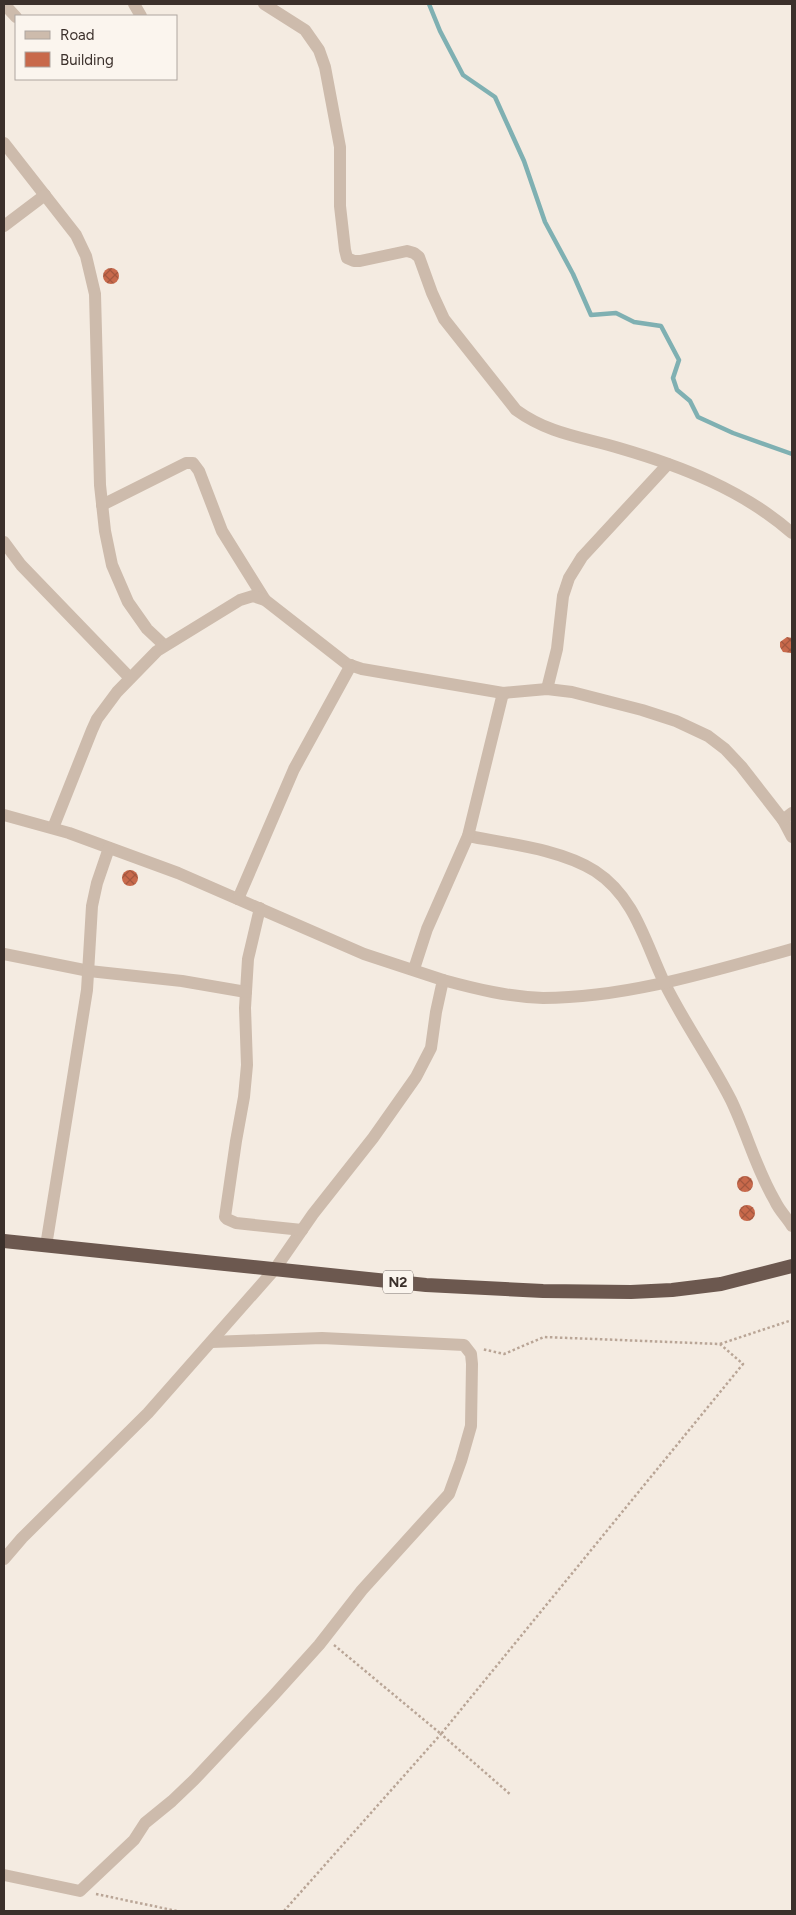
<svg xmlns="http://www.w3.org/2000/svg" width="796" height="1915" font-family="Figtree,sans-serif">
<defs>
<pattern id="building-cross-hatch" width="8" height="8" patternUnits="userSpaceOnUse" patternTransform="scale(1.25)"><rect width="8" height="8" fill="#c8694b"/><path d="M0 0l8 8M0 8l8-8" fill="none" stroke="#a4573f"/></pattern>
</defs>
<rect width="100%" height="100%" fill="#f4ebe1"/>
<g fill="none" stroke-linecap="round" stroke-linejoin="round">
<!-- stream -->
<polyline stroke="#7fb0b2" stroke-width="4.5" points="429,4 440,31 463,75 495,97 524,161 545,222 573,274 591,315 616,313 634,322 661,326 679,360 673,378 677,390 690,401 698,417 733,433 792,454"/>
</g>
<!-- building -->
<g fill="url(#building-cross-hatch)">
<circle cx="111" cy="276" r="8"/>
<polygon points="787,637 792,638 792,652 791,653 783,652 780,647 780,642"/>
<circle cx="130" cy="878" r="8"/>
<circle cx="745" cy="1184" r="8"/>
<circle cx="747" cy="1213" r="8"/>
</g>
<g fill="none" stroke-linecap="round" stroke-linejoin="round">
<!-- path -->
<g stroke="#b9a596" stroke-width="2.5" stroke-dasharray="2.5 2.5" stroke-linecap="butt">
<polyline points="720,1344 792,1320"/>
<polyline points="334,1645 441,1734 743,1364 720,1344 544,1337 504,1354 482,1349"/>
<polyline points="96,1894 177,1911"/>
<polyline points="284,1911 441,1734 511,1795"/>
</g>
<!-- minor -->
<g stroke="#cdbbac" stroke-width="12">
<polyline points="4,4 16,17"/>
<polyline points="134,4 141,16"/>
<path d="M264,4l41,26 14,20 6,17 15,80v59l5,44 2,8 7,3h6l47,-10 7,2 5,4 13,36 12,26 72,91c33,24 66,27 103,38 62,18 124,42 173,85"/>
<polyline points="4,143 76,235 86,256 95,294 100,485 105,531 112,565 128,602 147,629 164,645"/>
<polyline points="4,226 45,195"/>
<polyline points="102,505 186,463 193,463 199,471 222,531 265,600"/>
<polyline points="4,542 21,565 130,678"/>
<polyline points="547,689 557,649 563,596 569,578 582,557 668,464"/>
<polyline points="792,813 783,820 792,837"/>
<polyline points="4,815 69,833 178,873 364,954 443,980 436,1012 431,1048 416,1077 373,1138 313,1214 275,1269"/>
<polyline points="53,828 92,730 97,719 117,692 157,651 240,600 253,596 265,600 347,664 362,669 503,693 547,689 572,692 642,710 676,721 708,736 725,749 741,766 783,820"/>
<path d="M468,836c41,8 92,13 127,35 40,26 50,71 69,111 20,41 47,78 67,118 16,33 25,69 44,101 4,9 12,17 17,25"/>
<polyline points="238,899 294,769 351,665"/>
<polyline points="260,908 248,959 245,1008 247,1065 244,1097 236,1141 225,1217 227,1219 236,1223 302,1230"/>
<polyline points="4,954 89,971 182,981 246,992"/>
<polyline points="414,969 427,929 468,836 503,693"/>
<path d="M443,980c33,9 66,17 100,18 83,0 170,-27 249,-49"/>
<polyline points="46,1246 87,990 92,906 97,883 109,848"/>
<polyline points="4,1875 80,1891 134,1840 145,1823 172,1801 194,1780 273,1696 319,1645 362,1590 449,1494 461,1461 471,1426 472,1364 471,1354 464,1345 322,1338 211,1342"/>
</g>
<!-- tertiary -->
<polyline stroke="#cdbbac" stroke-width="12" points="4,1559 22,1538 148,1413 275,1269"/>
<!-- trunk -->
<polyline stroke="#6c584f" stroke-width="14" points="4,1241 426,1285 543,1291 631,1292 672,1290 721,1284 792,1266"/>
</g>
<g text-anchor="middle" stroke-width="4.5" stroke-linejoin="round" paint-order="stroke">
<!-- shield labels -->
<rect fill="#fbf5ee" stroke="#756b66" stroke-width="1" x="383" y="1270.5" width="30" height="23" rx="4"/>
<g font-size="14" font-weight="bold" fill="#3b302b">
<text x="398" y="1287">N2</text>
</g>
</g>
<!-- border -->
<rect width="796" height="1915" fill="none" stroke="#3b302b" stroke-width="10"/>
<!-- legend -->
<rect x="15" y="15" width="162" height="65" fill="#fbf5ee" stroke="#aea6a0"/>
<rect x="25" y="31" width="25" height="8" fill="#cdbbac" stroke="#aea6a0"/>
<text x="60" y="40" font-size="15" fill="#3b302b">Road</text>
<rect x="25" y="52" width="25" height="15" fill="#c8694b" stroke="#aea6a0"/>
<text x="60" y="65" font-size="15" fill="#3b302b">Building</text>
</svg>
